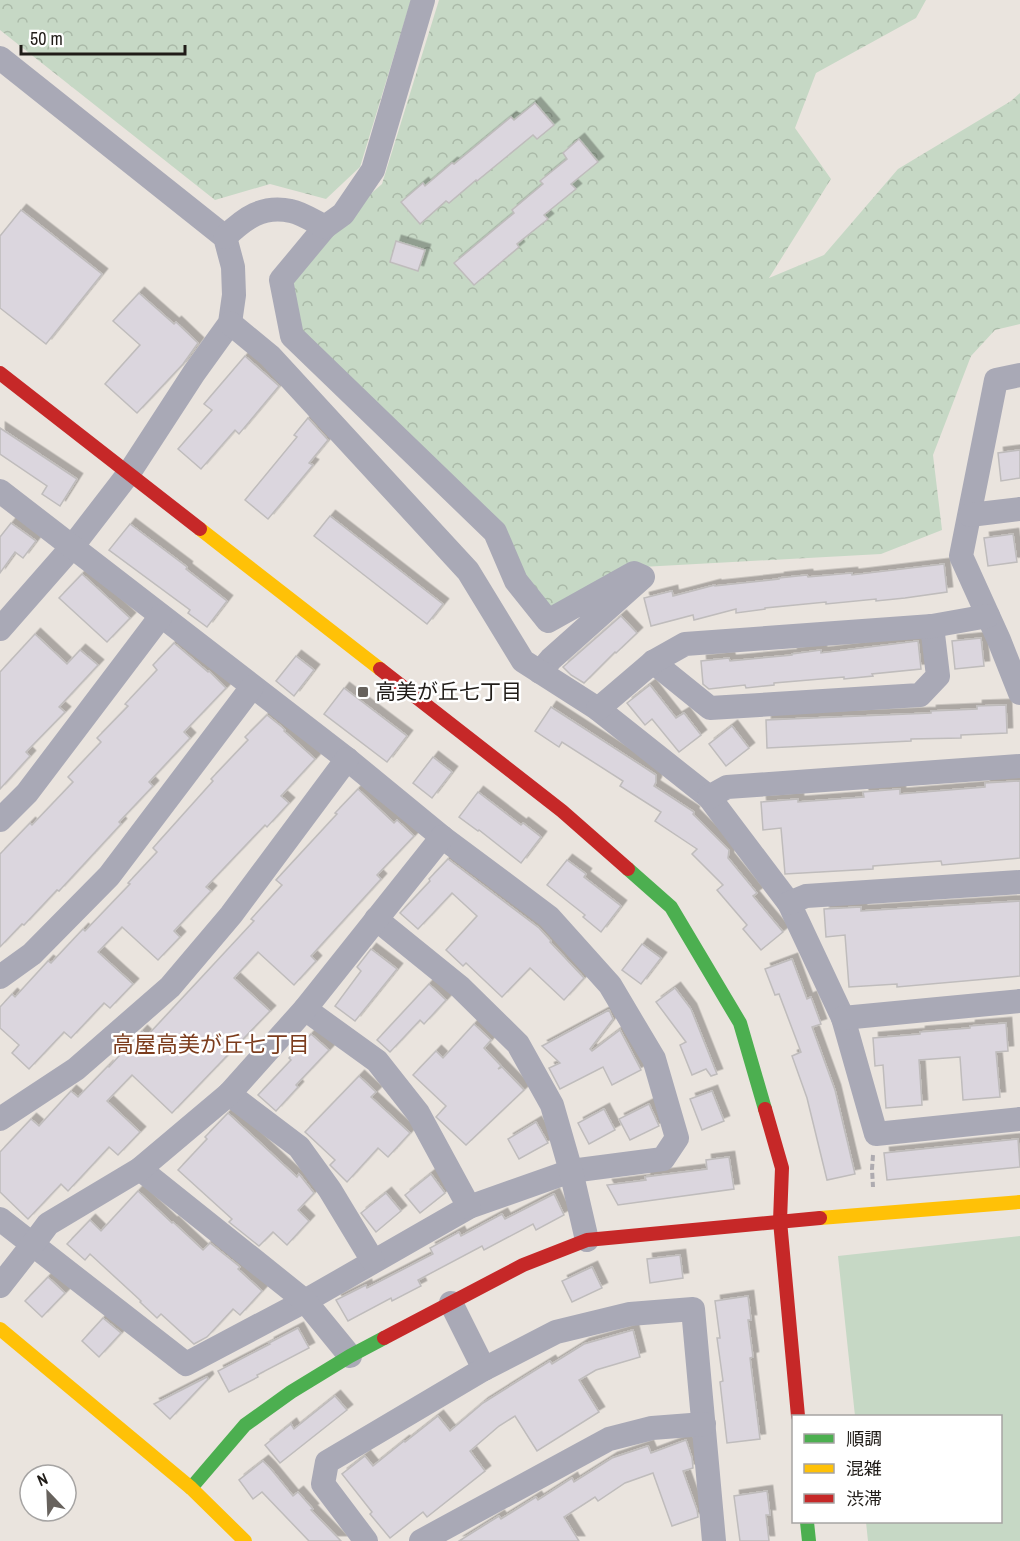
<svg xmlns="http://www.w3.org/2000/svg" width="1020" height="1541" font-family="'Archivo Narrow','Noto Sans JP',sans-serif">
<defs>
<pattern id="forest-crowns" width="20" height="18" patternUnits="userSpaceOnUse" patternTransform="scale(1.5)"><rect width="20" height="18" fill="#c6d8c5"/><path d="M2 6a3 3 0 1 1 6 0M12 15a3 3 0 1 1 6 0" fill="none" stroke="#aab9a8"/></pattern>
<filter id="shadow"><feDropShadow dx="5.5" dy="-5.5" stdDeviation="0" flood-color="#0004"/></filter>
</defs>
<rect width="100%" height="100%" fill="#eae4de"/>
<!-- forest -->
<g fill="url(#forest-crowns)">
<polygon points="0,0 411,0 360,167 326,199 270,184 215,200 0,30"/>
<polygon points="439,0 926,0 916,18 816,73 795,128 831,179 769,278 824,255 898,169 1011,101 1020,93 1020,324 995,330 971,356 933,455 942,530 881,554 642,567 540,611 490,534 293,338 289,265 382,184"/>
</g>
<!-- pitch -->
<polygon fill="#c6d8c5" points="1020,1236 1020,1541 868,1541 866,1522 1000,1522 1000,1416 855,1416 838,1256"/>
<!-- building -->
<g fill="#dbd6de" stroke="#bfbcbc" stroke-width="1.5" filter="url(#shadow)">
<polygon points="535,103 554,125 537,139 533,135 477,181 476,180 449,203 446,201 420,224 401,202 423,183 425,186 452,163 454,164 511,117 514,120"/>
<polygon points="579,139 598,162 571,184 576,189 544,215 548,219 517,244 519,247 474,285 454,263 514,213 512,210 543,184 540,181 567,159 563,153"/>
<polygon points="21,210 102,274 46,344 0,308 0,236"/>
<polygon points="396,241 425,250 418,271 390,262"/>
<polygon points="139,293 174,324 176,322 198,343 183,364 137,413 105,384 140,345 113,321"/>
<polygon points="245,356 279,386 239,434 235,430 201,469 178,449 212,410 204,404"/>
<polygon points="308,418 328,440 309,463 313,465 268,519 245,500 297,437 294,435"/>
<polygon points="0,428 77,479 60,506 42,494 47,486 0,454"/>
<polygon points="1020,450 1020,478 1001,481 998,453"/>
<polygon points="330,516 443,604 427,624 314,536"/>
<polygon points="11,523 36,541 23,558 15,552 0,573 0,537"/>
<polygon points="130,524 187,567 186,569 227,601 207,627 188,613 190,610 109,550"/>
<polygon points="1013,534 1017,562 988,566 984,538"/>
<polygon points="944,564 947,592 905,598 876,601 876,599 826,604 826,602 765,608 765,609 736,613 736,609 694,620 693,615 651,626 644,598 672,591 673,596 715,585 715,586 779,579 779,578 807,575 808,577 852,573 852,575"/>
<polygon points="82,574 130,618 107,642 59,598"/>
<polygon points="621,616 637,633 616,653 615,652 584,683 571,675 563,667"/>
<polygon points="35,634 67,664 80,650 98,665 59,707 65,712 26,752 30,756 0,789 0,672"/>
<polygon points="981,638 984,666 955,669 952,641"/>
<polygon points="918,641 921,669 872,674 873,676 844,679 844,677 774,683 774,685 746,688 745,685 709,689 703,684 701,661 729,658 730,661 792,655 792,654 821,650 821,653"/>
<polygon points="174,643 208,672 209,671 226,688 184,732 190,738 149,782 153,786 119,822 121,824 59,891 57,890 24,925 22,924 0,947 0,854 30,823 32,825 73,782 68,777 101,742 97,738 128,706 125,704 157,670 153,665"/>
<polygon points="296,656 314,670 294,696 276,681"/>
<polygon points="650,685 676,718 684,713 701,735 679,752 652,719 645,725 627,703"/>
<polygon points="344,688 407,736 387,762 324,714"/>
<polygon points="1006,705 1007,733 961,735 961,738 911,739 911,741 767,748 766,720 931,713 931,711 977,709 977,706"/>
<polygon points="551,707 656,775 656,782 654,786 694,812 693,814 729,850 728,858 757,893 753,896 783,932 761,950 743,929 747,925 717,890 723,885 692,854 697,849 655,821 661,812 620,786 623,781 562,742 559,747 535,731"/>
<polygon points="267,715 282,727 285,730 284,731 315,759 281,796 289,803 267,827 265,825 206,887 211,891 174,931 180,937 158,960 122,927 98,952 133,984 110,1008 104,1003 71,1038 64,1032 29,1069 12,1053 19,1045 0,1028 0,1007 12,994 15,997 48,961 51,963 83,929 85,931 130,884 128,883 157,852 153,848 213,781 211,779 248,740 245,737"/>
<polygon points="732,726 749,748 726,766 709,744"/>
<polygon points="433,757 452,772 432,798 413,783"/>
<polygon points="1020,781 1020,858 942,865 941,861 873,866 873,869 785,874 781,828 763,830 761,802 798,799 798,802 864,797 863,792 900,789 900,794 985,787 985,783"/>
<polygon points="358,789 394,823 397,820 414,836 377,875 381,879 311,956 316,961 294,985 258,952 234,978 270,1011 172,1113 132,1075 107,1101 140,1132 118,1155 109,1147 68,1191 61,1184 28,1219 0,1192 0,1152 31,1119 39,1126 71,1091 78,1097 108,1066 109,1067 142,1031 147,1036 254,921 251,919 282,885 276,880 337,814 335,813"/>
<polygon points="478,792 521,825 523,823 541,837 521,863 479,830 478,831 459,817"/>
<polygon points="448,859 539,928 551,941 550,942 584,978 564,1000 530,968 502,997 466,963 463,966 446,950 477,916 452,893 418,929 400,913 430,881 429,879"/>
<polygon points="567,860 586,874 584,877 621,906 601,932 583,917 585,915 547,885"/>
<polygon points="1020,901 1020,976 897,987 897,984 849,987 845,935 826,937 824,909 861,907 861,911"/>
<polygon points="642,944 661,958 641,984 622,970"/>
<polygon points="371,949 397,969 355,1021 335,1006 361,971 357,967"/>
<polygon points="792,959 807,999 811,997 821,1024 812,1027 835,1090 855,1174 827,1180 807,1098 792,1056 801,1052 779,994 775,995 765,969"/>
<polygon points="429,984 446,1000 424,1024 420,1020 390,1052 377,1040"/>
<polygon points="675,988 691,1009 717,1074 711,1076 706,1069 692,1075 680,1045 686,1042 656,1002"/>
<polygon points="609,1010 613,1019 590,1049 592,1051 620,1030 641,1070 612,1085 603,1067 560,1089 549,1068 560,1063 542,1046"/>
<polygon points="1006,1023 1008,1051 996,1052 1000,1097 963,1100 960,1057 919,1060 922,1105 886,1108 883,1065 875,1066 873,1038 920,1034 920,1032 970,1028 970,1026"/>
<polygon points="474,1024 491,1040 484,1048 501,1066 498,1069 502,1067 524,1090 466,1145 436,1117 446,1106 413,1075 436,1051 443,1058"/>
<polygon points="311,1034 329,1050 296,1085 298,1087 276,1111 258,1095 291,1060 289,1058"/>
<polygon points="359,1076 376,1092 371,1097 410,1133 388,1157 378,1148 347,1182 330,1165 335,1160 305,1132"/>
<polygon points="712,1091 724,1121 702,1130 690,1099"/>
<polygon points="649,1104 659,1126 630,1140 619,1119"/>
<polygon points="604,1109 615,1130 589,1144 578,1123"/>
<polygon points="228,1113 297,1177 299,1174 314,1193 298,1210 309,1221 287,1245 273,1232 259,1246 229,1222 232,1219 178,1170 207,1139 205,1137"/>
<polygon points="536,1122 548,1143 519,1159 508,1139"/>
<polygon points="1018,1139 1020,1167 887,1180 884,1153"/>
<polygon points="729,1157 734,1189 618,1205 607,1185 646,1180 645,1177 707,1169 706,1160"/>
<polygon points="431,1174 445,1193 420,1213 405,1195"/>
<polygon points="138,1191 172,1223 173,1222 203,1250 210,1243 240,1267 238,1269 262,1291 240,1315 233,1309 207,1337 194,1344 161,1314 157,1318 140,1302 141,1301 90,1254 85,1260 67,1244 90,1220 101,1231"/>
<polygon points="386,1193 401,1211 376,1232 361,1213"/>
<polygon points="554,1194 564,1215 536,1230 533,1224 484,1250 482,1246 418,1280 421,1286 392,1301 391,1298 348,1321 336,1300 366,1285 367,1288 433,1254 430,1248 459,1232 461,1236 502,1214 505,1219"/>
<polygon points="680,1255 683,1278 650,1283 647,1259"/>
<polygon points="592,1267 602,1288 572,1302 562,1281"/>
<polygon points="48,1277 65,1293 42,1317 25,1301"/>
<polygon points="748,1296 751,1320 748,1320 753,1357 750,1358 760,1439 727,1443 720,1382 723,1381 717,1338 720,1338 715,1301"/>
<polygon points="103,1318 121,1333 99,1357 82,1341"/>
<polygon points="298,1328 309,1348 257,1375 258,1377 229,1392 218,1371 270,1344 269,1343"/>
<polygon points="633,1330 640,1357 596,1370 579,1380 599,1412 537,1451 515,1416 499,1426 470,1451 485,1471 427,1517 423,1512 390,1538 370,1514 372,1512 342,1474 365,1456 373,1466 404,1441 405,1442 438,1416 450,1431 483,1403 550,1361 552,1364 584,1344"/>
<polygon points="207,1377 208,1379 170,1419 154,1404"/>
<polygon points="335,1396 347,1410 280,1463 265,1445 291,1424 294,1429"/>
<polygon points="686,1440 692,1458 693,1468 683,1471 697,1510 698,1517 672,1526 653,1473 625,1483 598,1501 595,1497 564,1517 579,1541 459,1541 499,1516 501,1519 536,1497 538,1500 572,1478 574,1482 612,1458 648,1446 651,1453"/>
<polygon points="263,1461 270,1468 293,1496 298,1492 313,1509 311,1510 341,1541 309,1541 262,1492 253,1499 239,1480"/>
<polygon points="767,1491 770,1515 766,1515 769,1541 740,1541 734,1496"/>
</g>
<g fill="none" stroke-linecap="round" stroke-linejoin="round">
<!-- path -->
<polyline stroke="#aeabb0" stroke-width="4" stroke-dasharray="6 3" stroke-linecap="butt" points="873,1155 872,1169 873,1187"/>
<!-- street -->
<g stroke="#a9a9b6" stroke-width="24">
<polyline points="0,58 225,237 233,267 234,295 230,323 194,373 129,473 72,547 0,629"/>
<polyline points="325,227 281,280 292,336 495,532 516,581 548,621 634,573 643,577 551,659 540,672"/>
<path d="M225,237c20,-19 37,-32 66,-26 11,2 24,11 34,16l18,-13 30,-44 50,-170"/>
<polyline points="230,323 270,356 468,571 523,661 598,709 709,797 789,903 843,1018 876,1134 1020,1119"/>
<polyline points="1020,375 996,380 961,556 999,640 1020,693"/>
<polyline points="0,491 347,759 442,837 549,917 610,985 654,1059 677,1138 663,1159 571,1171 469,1207 305,1301 186,1364 0,1219"/>
<polyline points="970,515 1020,509"/>
<polyline points="653,662 710,708 920,695 938,676 932,626"/>
<polyline points="598,709 653,662 685,644 932,626 988,616"/>
<polyline points="709,797 727,787 1020,766"/>
<polyline points="0,820 27,793 161,616"/>
<polyline points="789,903 806,896 1020,882"/>
<polyline points="376,919 460,987 518,1044 552,1105 571,1171 587,1240"/>
<polyline points="0,977 32,954 109,876 252,687"/>
<polyline points="305,1009 377,1061 418,1113 469,1207"/>
<polyline points="843,1018 1020,1001"/>
<polyline points="229,1094 299,1147 330,1190 373,1261"/>
<polyline points="0,1119 76,1069 170,987 231,915 347,759"/>
<polyline points="140,1169 305,1301 350,1356"/>
<polyline points="0,1286 33,1244 48,1224 140,1169 229,1094 305,1009 442,837"/>
<polyline points="451,1303 484,1369"/>
<polyline points="366,1541 323,1484 327,1462 484,1369 556,1332 630,1314 693,1309 714,1541"/>
<polyline points="421,1541 609,1439 652,1428 704,1424"/>
</g>
<!-- fast -->
<g stroke="#4caf50" stroke-width="14">
<polyline points="628,869 671,907 740,1023 765,1109"/>
<polyline points="191,1488 245,1425 291,1392 350,1356 384,1338"/>
<polyline points="807,1522 809,1541"/>
</g>
<!-- slow -->
<g stroke="#ffc107" stroke-width="14">
<polyline points="200,529 380,669"/>
<polyline points="820,1218 1020,1202"/>
<polyline points="0,1329 191,1488 245,1541"/>
</g>
<!-- jam -->
<g stroke="#c62828" stroke-width="14">
<polyline points="0,373 200,529"/>
<polyline points="380,669 562,811 628,869"/>
<polyline points="765,1109 782,1168 780,1221 798,1416"/>
<polyline points="384,1338 523,1265 587,1240 820,1218"/>
</g>
</g>
<!-- markers -->
<rect fill="#67625d" stroke="#fff" stroke-width="2" x="357" y="686" width="12" height="12" rx="3"/>
<g text-anchor="middle" stroke-width="5" stroke-linejoin="round" paint-order="stroke">
<!-- poi labels -->
<g font-size="21" fill="#201c18" stroke="#fff" text-anchor="start">
<text x="375" y="699">高美が丘七丁目</text>
</g>
<!-- neighbourhood labels -->
<g font-size="22" fill="#7c3c1d" stroke="#fff">
<text x="211" y="1052">高屋高美が丘七丁目</text>
</g>
</g>
<!-- legend -->
<rect x="792" y="1415" width="210" height="108" fill="#ffffff" stroke="#a6a4a3" stroke-width="1.5"/>
<rect x="804" y="1434" width="30" height="9" fill="#4caf50" stroke="#a6a4a3" stroke-width="1.5"/>
<text x="846" y="1445" font-size="18" fill="#201c18">順調</text>
<rect x="804" y="1464" width="30" height="9" fill="#ffc107" stroke="#a6a4a3" stroke-width="1.5"/>
<text x="846" y="1475" font-size="18" fill="#201c18">混雑</text>
<rect x="804" y="1494" width="30" height="9" fill="#c62828" stroke="#a6a4a3" stroke-width="1.5"/>
<text x="846" y="1505" font-size="18" fill="#201c18">渋滞</text>
<!-- north arrow -->
<g transform="translate(48 1493) rotate(337)"><circle r="28" fill="#ffffff" stroke="#a6a4a3" stroke-width="1.5"/>
<path d="M0-4.5L10 22L0 15L-10 22Z" fill="#67625d"/>
<text y="-9" font-size="16" font-weight="bold" text-anchor="middle" fill="#201c18">N</text>
</g>
<!-- scale -->
<path d="M21 45v9h164v-9" fill="none" stroke="#201c18" stroke-width="3"/>
<text x="30" y="45" font-size="18" fill="#201c18" stroke="#ffffff" stroke-width="4.5" paint-order="stroke">50 m</text>
</svg>
